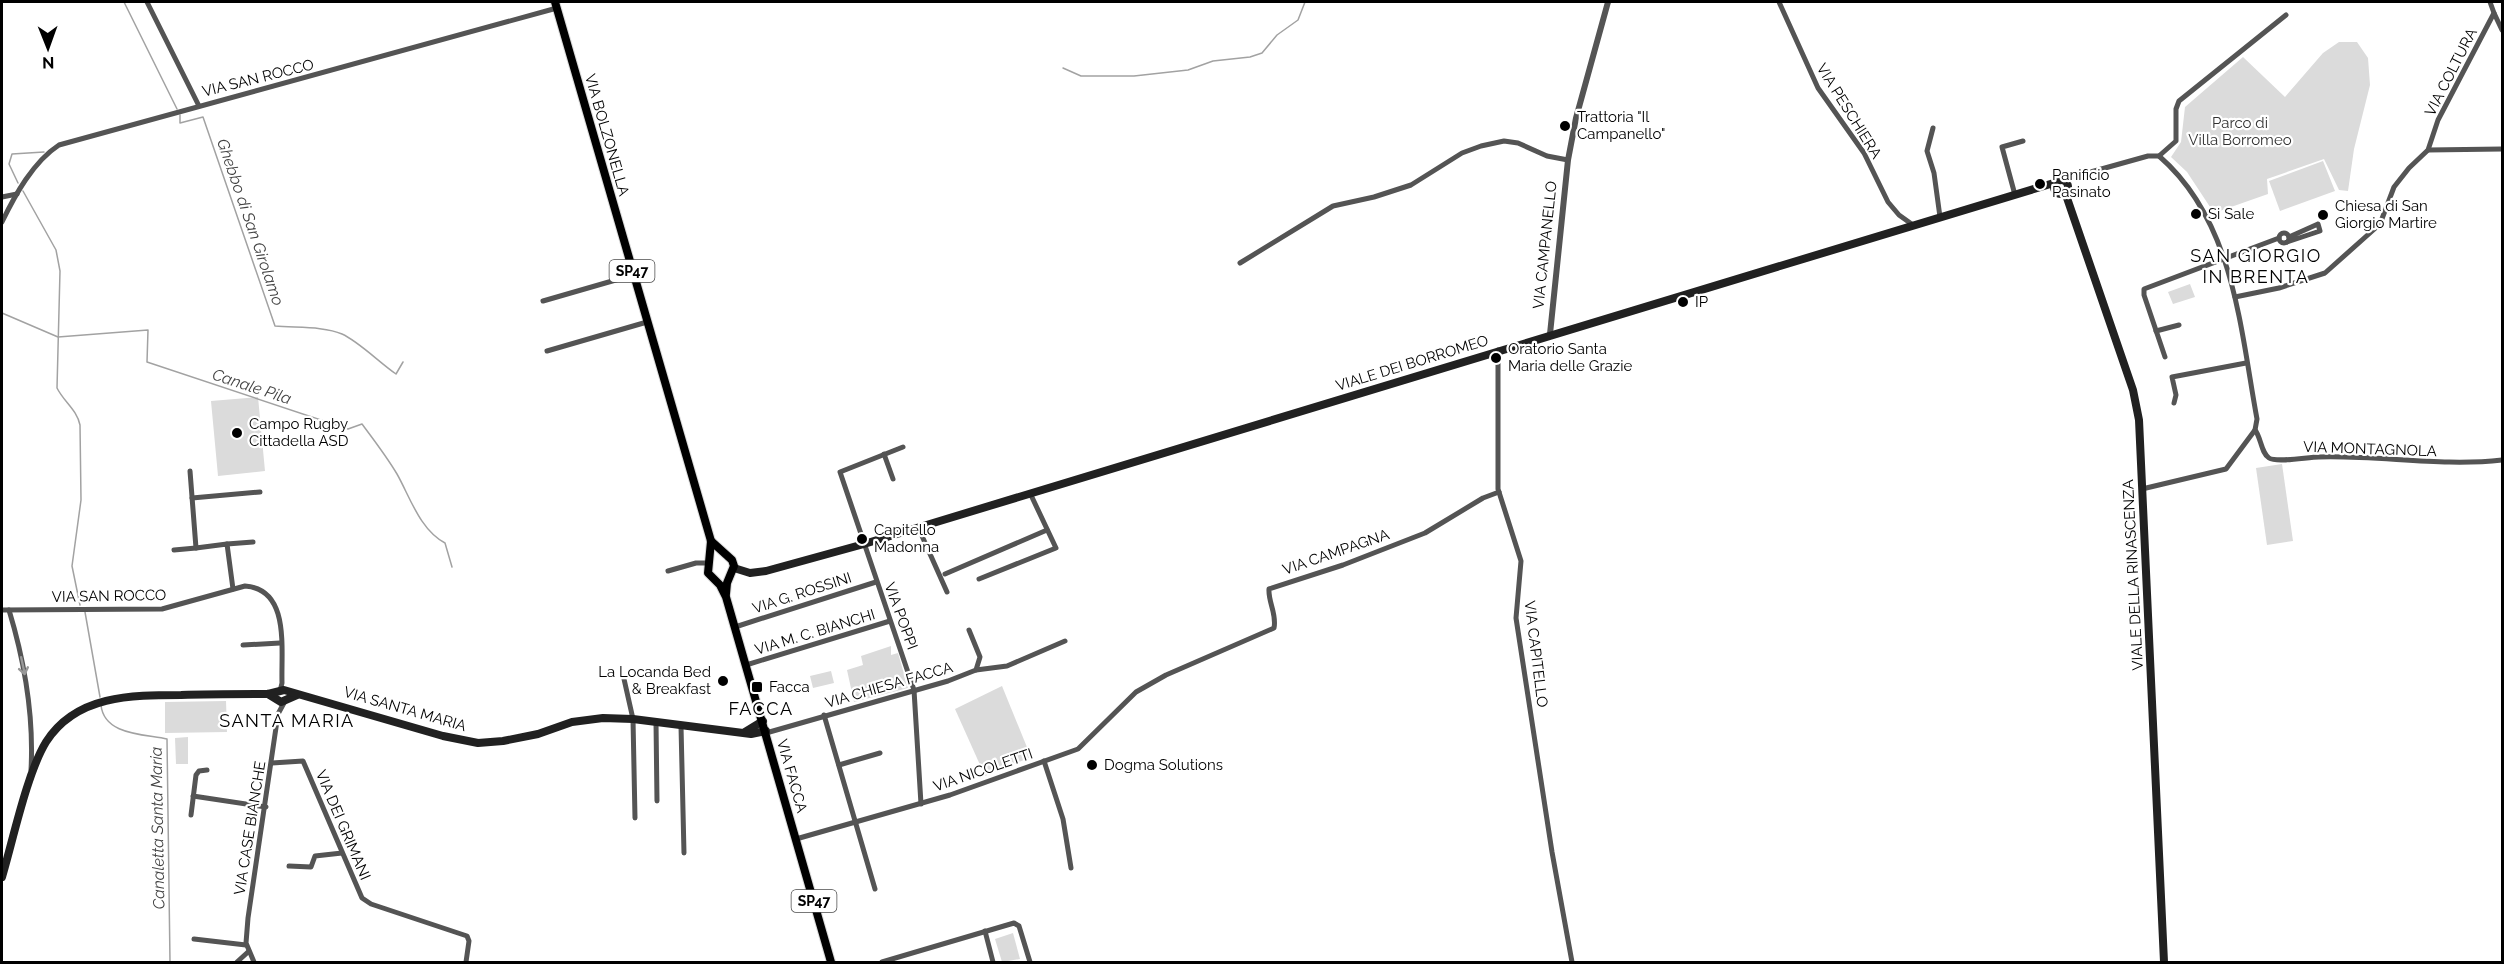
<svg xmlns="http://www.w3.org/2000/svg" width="2504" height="964" font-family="Raleway,sans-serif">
<rect width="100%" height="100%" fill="#fff"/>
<!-- green -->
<g fill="#dbdbdb">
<polygon points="2339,42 2357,42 2368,58 2370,85 2354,149 2348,191 2339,190 2324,159 2267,179 2268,194 2214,213 2187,172 2171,157 2181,142 2185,107 2243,57 2285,97 2323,53"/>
<polygon points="2323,161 2335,191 2280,211 2269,181"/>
<polygon points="2190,284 2195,297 2173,304 2168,292"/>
<polygon points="258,397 265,471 218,476 211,401"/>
<polygon points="2282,464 2293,541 2267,545 2256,468"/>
<polygon points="891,646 891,655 898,653 908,688 854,702 847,670 863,665 861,656"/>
<polygon points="831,671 834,683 813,688 810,676"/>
<polygon points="1002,686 1031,757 985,776 955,709"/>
<polygon points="226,701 227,732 165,733 165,702"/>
<polygon points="188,737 188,764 176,764 175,738"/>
<polygon points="1013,933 1020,959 1002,962 995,939"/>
</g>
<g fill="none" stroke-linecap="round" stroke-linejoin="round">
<!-- stream -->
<g stroke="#a2a2a2" stroke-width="1.5">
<polyline points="124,2 177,109"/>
<polyline points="1063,68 1081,76 1134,76 1188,70 1213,61 1250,57 1262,53 1277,35 1298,20 1305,2"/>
<path d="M180,115v8l23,-6 72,209c21,2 49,0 67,8 16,7 38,29 54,40l7,-12"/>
<polyline points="18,183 9,164 12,154 44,152"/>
<path d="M23,191l33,59 4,21 -3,117c7,14 20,22 23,37l1,75 -9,66 8,39"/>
<path d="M2,313l56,24 90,-7 -1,32 201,67 14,-5c12,16 25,33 35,50 13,23 23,56 48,69l7,24"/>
<polyline points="85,612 100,697"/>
<path d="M101,705c3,30 42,29 66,34l3,223"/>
</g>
<defs>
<g id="primary">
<polyline points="555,2 711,541 708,573 720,585 726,597 831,962"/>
<polyline points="711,541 732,560 734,566 727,583 726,594"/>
</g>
</defs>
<!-- primary casing -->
<use href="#primary" stroke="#dbdbdb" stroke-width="10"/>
<!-- minor -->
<g stroke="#545454" stroke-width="5">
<polyline points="147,2 199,106"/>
<polyline points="1779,2 1818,88 1864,153 1888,202 1899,215 1913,225"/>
<polyline points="2494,13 2502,30"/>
<polyline points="1933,128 1927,151 1934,173 1940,217"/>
<polyline points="2428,150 2502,149"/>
<polyline points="2159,156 2176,141 2176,109 2179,101 2286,15"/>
<path d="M2062,180l86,-24h11c75,65 81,171 98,263l-2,11 -29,39 -84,20"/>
<polyline points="2015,195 2002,147 2023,141"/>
<polyline points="2,197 17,194"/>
<path d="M2,222c13,-27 31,-60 57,-77l498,-137"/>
<circle cx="2284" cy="238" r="5"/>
<polyline points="2287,242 2320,231 2318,224 2289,237"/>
<polyline points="1240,263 1333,206 1374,197 1411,185 1462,153 1481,146 1504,141 1518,143 1547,156 1568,160"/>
<polyline points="2235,297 2279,288 2325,273 2380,224 2394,187 2409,168 2428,150 2438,120 2494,13 2490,2"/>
<polyline points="543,301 633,275"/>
<polyline points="2156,331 2179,325"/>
<polyline points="1498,350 1498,489 1521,561 1516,618 1552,852 1572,962"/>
<polyline points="547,351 647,322"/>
<polyline points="2165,357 2144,295 2144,289 2279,238"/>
<polyline points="2174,403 2176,395 2172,377 2246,363"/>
<path d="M2255,430c6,7 6,23 14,28 8,5 39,-1 50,-1 61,-2 122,10 183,3"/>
<polyline points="903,447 840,472 914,690 921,804"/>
<polyline points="884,454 893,479"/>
<polyline points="190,471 196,548 227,544 233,589"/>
<polyline points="192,498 260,492"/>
<polyline points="918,527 947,592"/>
<polyline points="227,544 253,542"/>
<polyline points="174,550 196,548"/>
<polyline points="668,571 696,563 707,563"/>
<polyline points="945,574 1047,530"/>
<polyline points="979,579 1056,548 1030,493"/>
<path d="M2,610l160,-1 83,-23c45,3 36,62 37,97l-2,8"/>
<path d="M9,610c16,53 25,105 22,160"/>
<polyline points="735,627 876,582"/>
<polyline points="243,645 280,643"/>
<polyline points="746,665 890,621"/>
<polyline points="976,670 1007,666 1065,641"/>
<polyline points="624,679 633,719 635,818"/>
<polyline points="824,715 875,889"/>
<polyline points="656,722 657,801"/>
<polyline points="681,726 684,853"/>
<polyline points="766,733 948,681 976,670 980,657 969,630"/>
<polyline points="1044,761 1063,819 1071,868"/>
<polyline points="272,763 303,761 362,898 371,904 467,936 469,941 466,962"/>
<polyline points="839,765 880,753"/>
<polyline points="193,796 266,807"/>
<polyline points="191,815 196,775 199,771 207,770"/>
<path d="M796,839l154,-44 128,-46 58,-57 30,-17 108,-47c3,-14 -6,-26 -5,-39l74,-24 82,-32 58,-35 16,-6"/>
<polyline points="289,866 311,867 315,856 342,853"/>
<polyline points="985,931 993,962"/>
<polyline points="194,939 246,945"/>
<polyline points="237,962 248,952"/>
<polyline points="254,962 246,943 248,918 278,714 285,701"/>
<polyline points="882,962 1014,923 1019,926 1030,962"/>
</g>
<!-- tertiary -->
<polyline stroke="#545454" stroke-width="6" points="1550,334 1568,160 1576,118 1608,2"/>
<!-- secondary -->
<g stroke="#212121" stroke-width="8">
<circle cx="2061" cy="187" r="7"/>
<polyline points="2068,190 2067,198 2133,390 2139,420 2164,962"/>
<polyline points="734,568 750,573 766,571 864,544 2057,182"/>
<polyline points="268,694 281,702 297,695"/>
<polyline points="745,732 763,721"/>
<path d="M2,877c11,-37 25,-104 44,-135 30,-47 85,-47 135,-47 29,-1 58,-1 87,-1l16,-4 159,46 35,7 25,-2 35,-7 34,-12 31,-4 30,1 118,15 15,-3"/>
</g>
<!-- primary -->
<use href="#primary" stroke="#000" stroke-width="8"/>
</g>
<!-- one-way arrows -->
<defs><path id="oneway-shaft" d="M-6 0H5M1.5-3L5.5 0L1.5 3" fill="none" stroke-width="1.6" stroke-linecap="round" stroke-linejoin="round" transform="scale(1.5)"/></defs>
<use stroke="#989898" href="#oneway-shaft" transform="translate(23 666) rotate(78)"/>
<!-- markers -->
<g fill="#000" stroke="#fff" stroke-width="2">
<circle cx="1565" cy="126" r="6"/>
<circle cx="2040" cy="184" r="6"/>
<circle cx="2196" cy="214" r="6"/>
<circle cx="2323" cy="215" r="6"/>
<circle cx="1683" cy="302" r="6"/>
<circle cx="1496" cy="358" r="6"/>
<circle cx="237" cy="433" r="6"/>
<circle cx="862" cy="539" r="6"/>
<circle cx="723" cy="681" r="6"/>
<rect x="751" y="681" width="12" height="12" rx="3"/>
<circle cx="1092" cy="765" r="6"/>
</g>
<g text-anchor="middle" stroke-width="4.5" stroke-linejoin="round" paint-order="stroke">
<!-- shield labels -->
<g fill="#fff" stroke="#4c4c4c" stroke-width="1.5">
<rect x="609.5" y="260" width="45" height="22" rx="4.5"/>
<rect x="791.5" y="890" width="45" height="22" rx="4.5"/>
</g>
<g font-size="14" font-weight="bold" fill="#000">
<text x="632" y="276">SP47</text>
<text x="814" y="906">SP47</text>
</g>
<!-- street labels -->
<g font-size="15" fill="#000" stroke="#fff">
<text transform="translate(2451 72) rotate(-63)" y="5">VIA COLTURA</text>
<text transform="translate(258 78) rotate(-14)" y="5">VIA SAN ROCCO</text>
<text transform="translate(1849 111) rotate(58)" y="5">VIA PESCHIERA</text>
<text transform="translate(607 135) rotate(74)" y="5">VIA BOLZONELLA</text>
<text transform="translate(1545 245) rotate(-84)" y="5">VIA CAMPANELLO</text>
<text transform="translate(1412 363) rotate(-17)" y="5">VIALE DEI BORROMEO</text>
<text transform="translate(2370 449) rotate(2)" y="5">VIA MONTAGNOLA</text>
<text transform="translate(1336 552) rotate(-19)" y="5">VIA CAMPAGNA</text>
<text transform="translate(2133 575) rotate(-93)" y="5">VIALE DELLA RINASCENZA</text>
<text transform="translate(802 593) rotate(-18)" y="5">VIA G. ROSSINI</text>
<text transform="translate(109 596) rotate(-1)" y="5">VIA SAN ROCCO</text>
<text transform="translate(901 616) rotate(70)" y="5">VIA POPPI</text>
<text transform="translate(815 632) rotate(-17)" y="5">VIA M. C. BIANCHI</text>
<text transform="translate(1536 654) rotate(83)" y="5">VIA CAPITELLO</text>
<text transform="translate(889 685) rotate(-16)" y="5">VIA CHIESA FACCA</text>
<text transform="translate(405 709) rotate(16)" y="5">VIA SANTA MARIA</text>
<text transform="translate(983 770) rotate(-19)" y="5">VIA NICOLETTI</text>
<text transform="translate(792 776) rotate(74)" y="5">VIA FACCA</text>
<text transform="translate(343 825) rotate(67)" y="5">VIA DEI GRIMANI</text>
<text transform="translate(250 828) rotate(-81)" y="5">VIA CASE BIANCHE</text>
</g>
<!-- poi labels -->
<g font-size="15" fill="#000" stroke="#fff" text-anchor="start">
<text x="1577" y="122">Trattoria "Il<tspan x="1577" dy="17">Campanello"</tspan></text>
<text x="2052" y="180">Panificio<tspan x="2052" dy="17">Pasinato</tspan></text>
<text x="2335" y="211">Chiesa di San<tspan x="2335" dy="17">Giorgio Martire</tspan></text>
<text x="2208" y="219">Si Sale</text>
<text x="1695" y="307">IP</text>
<text x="1508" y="354">Oratorio Santa<tspan x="1508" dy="17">Maria delle Grazie</tspan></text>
<text x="249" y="429">Campo Rugby<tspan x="249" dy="17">Cittadella ASD</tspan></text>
<text x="874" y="535">Capitello<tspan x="874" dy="17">Madonna</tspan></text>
<text x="711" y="677" text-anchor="end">La Locanda Bed<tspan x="711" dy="17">&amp; Breakfast</tspan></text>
<text x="769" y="692">Facca</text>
<text x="1104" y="770">Dogma Solutions</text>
</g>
<!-- park labels -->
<g font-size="15" fill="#323232" stroke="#fff">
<text x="2240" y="128">Parco di<tspan x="2240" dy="17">Villa Borromeo</tspan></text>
</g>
<!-- water labels -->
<g font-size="16" font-style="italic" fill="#434343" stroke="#fff">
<text transform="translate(251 222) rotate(71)" y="6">Ghebbo di San Girolamo</text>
<text transform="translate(252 386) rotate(18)" y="6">Canale Pila</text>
<text transform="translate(157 828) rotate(-91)" y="6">Canaletta Santa Maria</text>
</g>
<!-- quarter labels -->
<g font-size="18" letter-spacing="1.5" fill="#000" stroke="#fff">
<text x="2256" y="262">SAN GIORGIO<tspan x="2256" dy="21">IN BRENTA</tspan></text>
<text x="761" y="715">FACCA</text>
<text x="287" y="727">SANTA MARIA</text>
</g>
</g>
<!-- border -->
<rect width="2504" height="964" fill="none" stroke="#000000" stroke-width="6"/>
<!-- north arrow -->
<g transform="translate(48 48) rotate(179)" stroke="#ffffff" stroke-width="4.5" paint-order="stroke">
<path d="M0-4.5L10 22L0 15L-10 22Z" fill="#000000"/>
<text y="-9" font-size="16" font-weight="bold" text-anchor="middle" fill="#000000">N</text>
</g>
</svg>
